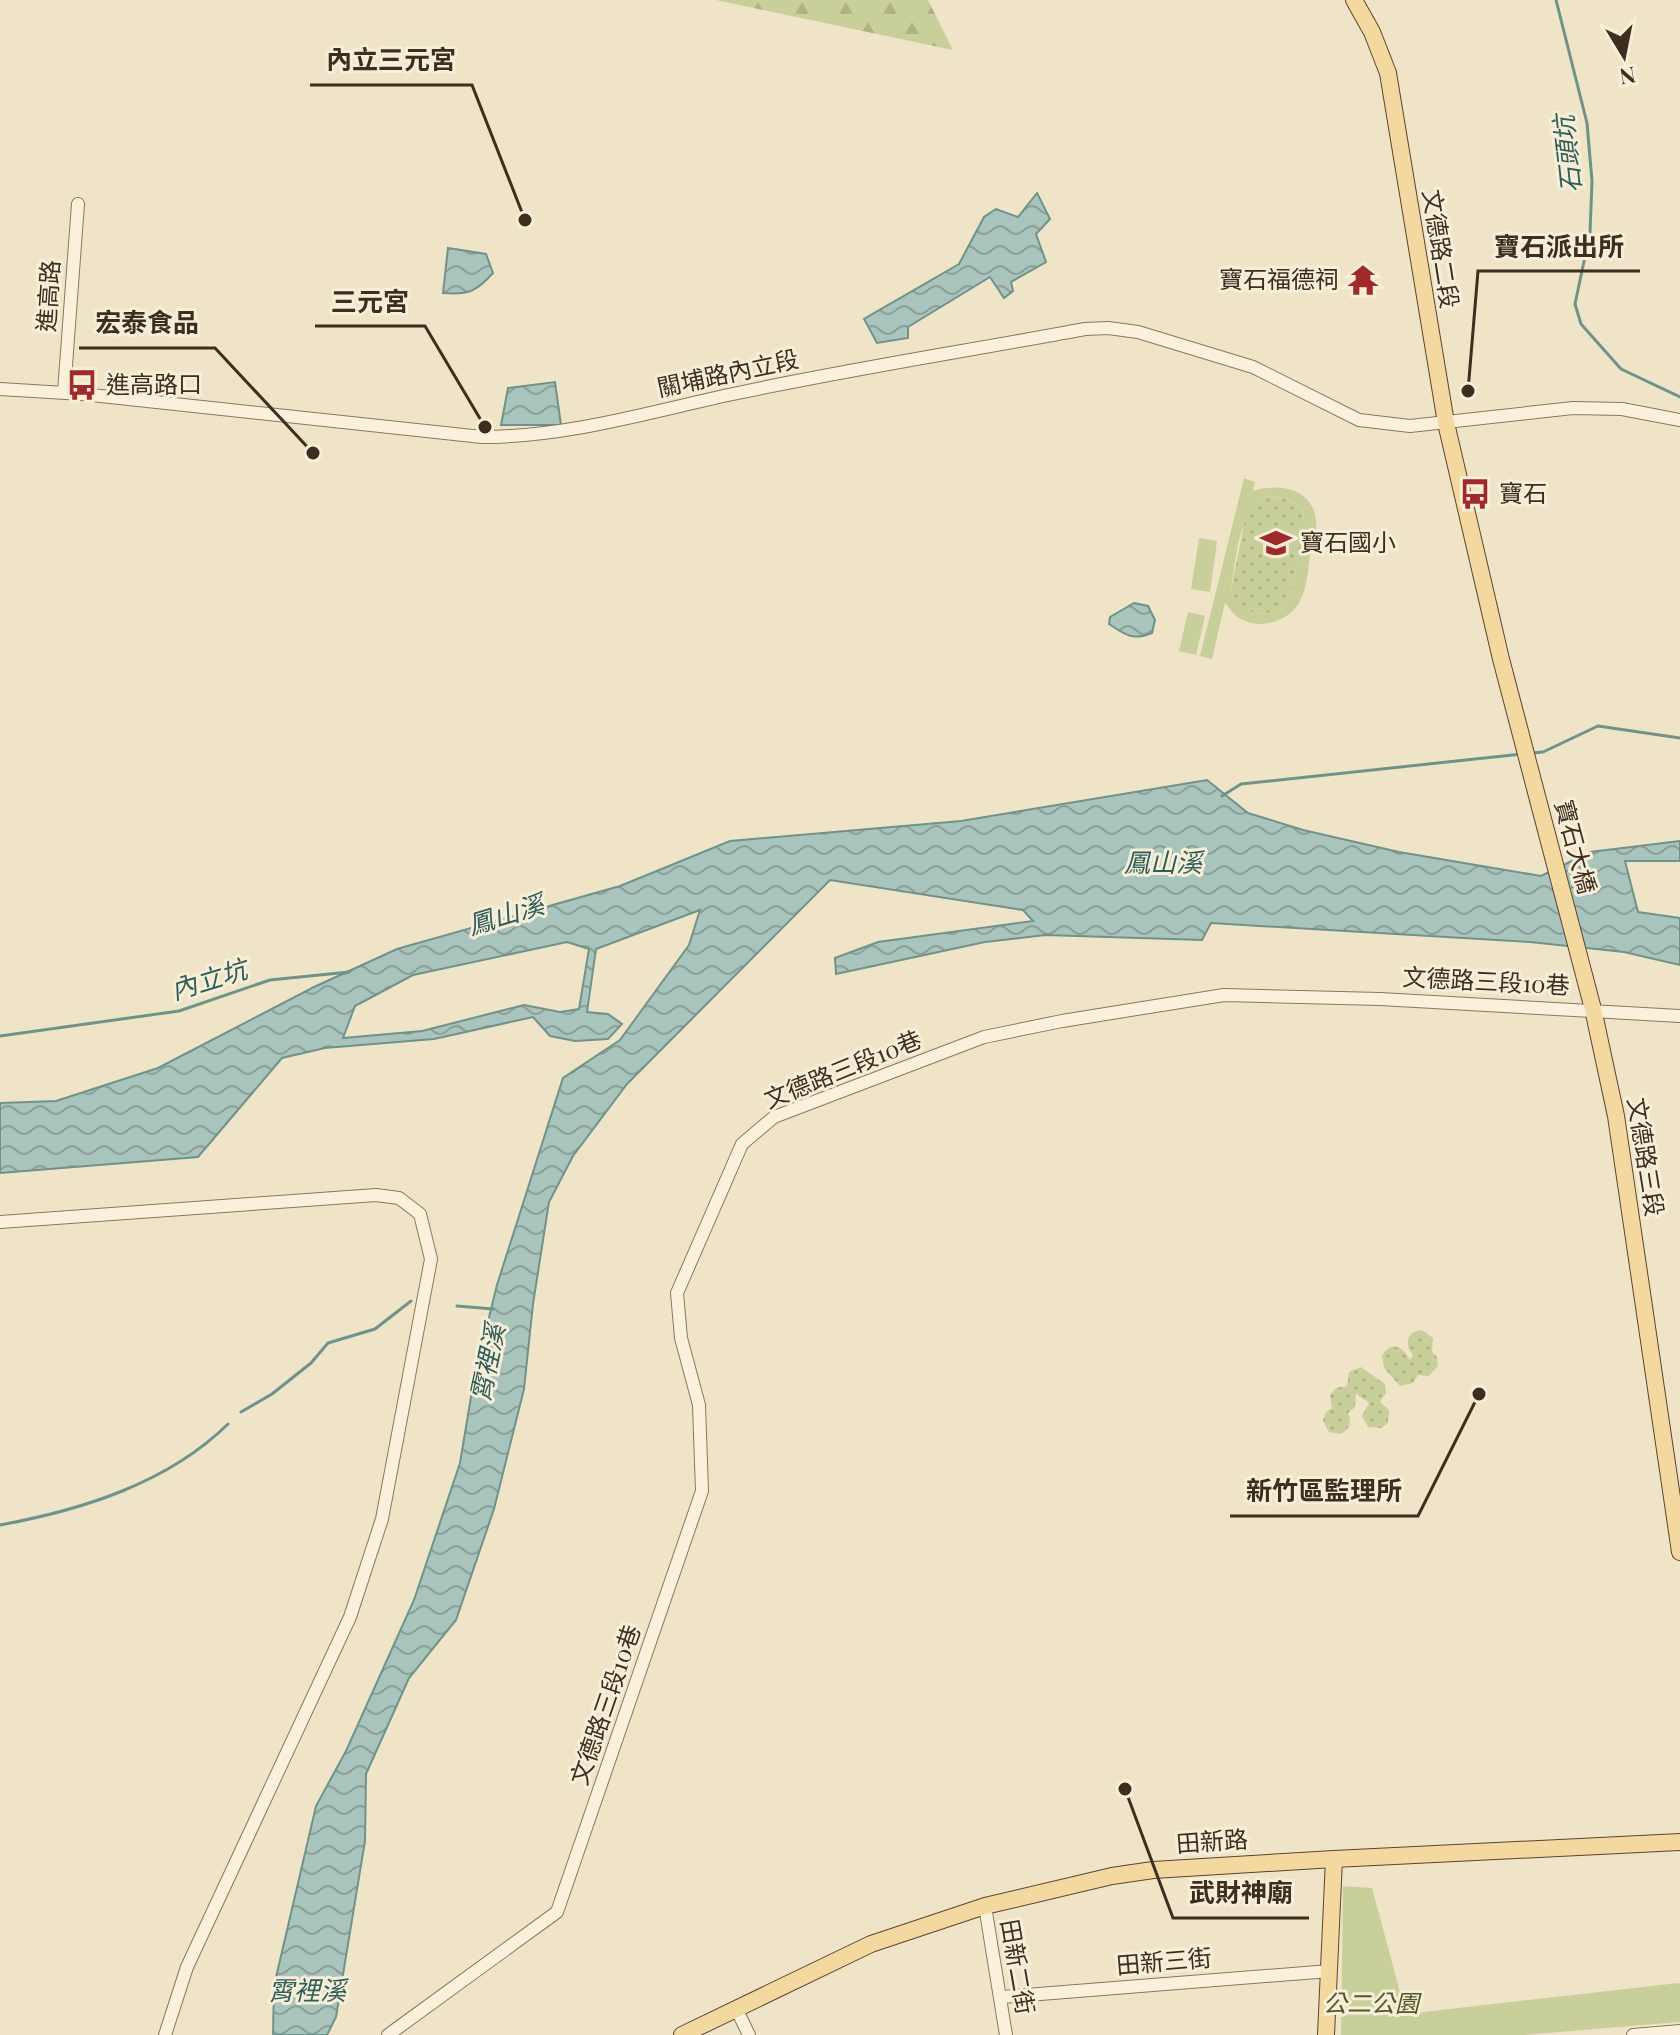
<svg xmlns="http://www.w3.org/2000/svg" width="1680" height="2035" font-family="'Playfair Display','Noto Sans TC',serif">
<defs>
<pattern id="grass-dots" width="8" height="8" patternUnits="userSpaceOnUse" patternTransform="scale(2)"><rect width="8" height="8" fill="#c9cf9b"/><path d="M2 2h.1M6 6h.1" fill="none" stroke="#aeb285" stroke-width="1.8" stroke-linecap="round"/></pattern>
<pattern id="forest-firs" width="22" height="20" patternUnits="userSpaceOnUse" patternTransform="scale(2)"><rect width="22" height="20" fill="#c9cf9b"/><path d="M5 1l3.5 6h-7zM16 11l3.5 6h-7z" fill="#aeb285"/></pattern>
<pattern id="water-waves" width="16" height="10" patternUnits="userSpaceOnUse" patternTransform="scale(2)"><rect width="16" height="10" fill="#a9c4bc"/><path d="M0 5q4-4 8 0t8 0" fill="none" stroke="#8ba098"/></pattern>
</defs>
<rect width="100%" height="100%" fill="#f0e4c8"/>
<!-- grass -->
<g fill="url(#grass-dots)">
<path d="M1264,496c50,1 43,28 33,65 -2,11 -4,26 -9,36 -16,27 -49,19 -57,-8l14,-70 6,-14z"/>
<path d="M1422,1330l11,8 -1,14 5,5 1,9 -9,10 -11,-1 -5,8 -13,3 -16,-18 -2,-12c10,-17 22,-8 28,4l3,-5c-10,-11 -5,-24 9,-25z"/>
<path d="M1361,1367l24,17 1,9 -6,9 9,8 -1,13 -7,5 -13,-1 -6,-11 7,-13 -13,-9 -1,13 -7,6c4,9 2,16 -7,21l-12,-2 -6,-11 3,-9 6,-4 -2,-13 6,-7 11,-2 2,-14z"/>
</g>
<!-- forest -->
<polygon fill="url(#forest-firs)" points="716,0 928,0 953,50"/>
<!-- park -->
<g fill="#c9cf9b" fill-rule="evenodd">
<path d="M1244,478l11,4 -2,9c25,-8 59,-4 63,29 2,11 -3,25 -6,36 -2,14 -3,31 -9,43 -9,21 -39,31 -58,21 -9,-4 -12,-10 -18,-17l-13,56 -12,-3zM1264,496c50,0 43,28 33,65 -2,11 -4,26 -9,36 -16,27 -49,19 -57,-9 6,-30 6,-73 33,-92z"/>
<polygon points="1199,538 1217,541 1210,592 1191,589"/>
<polygon points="1188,612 1205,616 1196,655 1179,651"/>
<polygon points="1343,1886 1372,1888 1406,2014 1678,1983 1680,1984 1680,2022 1524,2035 1341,2035"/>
</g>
<!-- water -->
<g fill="url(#water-waves)" stroke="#6f938a" stroke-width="2" fill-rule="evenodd">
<polygon points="1037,193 1050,219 1036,234 1046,262 1011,282 1013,291 1004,298 990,277 908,327 908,338 877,343 864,319 959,264 984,217 996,209 1018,217"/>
<path d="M448,248l38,6 7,19c-17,19 -25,22 -50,20z"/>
<polygon points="555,382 561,425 501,425 508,388"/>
<path d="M1134,603l14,3 7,14 -3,13c-18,8 -27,2 -43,-9l1,-7z"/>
<path d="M1207,780l41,33 55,17 96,22 142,24 49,-24 90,-11v20h-55l13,51 42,6v47l-56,-13 -94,-10 -319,-19 -9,17 -157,-5 -60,7 -149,32 -1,-16 43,-16 155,-21 -10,-11 -193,-30 -203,204 -54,72 -24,46 -16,102 -9,85 -30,120 -38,111 -47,58 -43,96 -1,67 -29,176 -9,18h-54l1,-49 42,-180 30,-55 68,-151 46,-137 15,-90 22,-88 66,-207 57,-38 69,-95 11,-35 -104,39 -9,63 21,2 14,10 -14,15 -33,2 -25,-5 -17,-19 -99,22 -109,9 -43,10 -84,99 -198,16v-70l56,-2 102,-33 156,-81 83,-38 223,-63 110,-45 231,-20zM567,942l22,7 -10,60 -19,3 -36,-7 -102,26 -79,7 12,-32 58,-31z"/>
</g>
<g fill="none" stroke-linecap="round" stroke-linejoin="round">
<!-- stream -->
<g stroke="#6f938a" stroke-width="3">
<polyline points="1556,0 1587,123 1592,181 1590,233 1575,304 1581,324 1621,369 1680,397"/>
<polyline points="1533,753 1543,752 1598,726 1680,738"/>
<polyline points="1222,796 1241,784 1522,754"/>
<polyline points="0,1036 179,1011 270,980 349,972"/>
<polyline points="457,1306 493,1309"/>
<polyline points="241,1412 272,1394 311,1363 328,1343 375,1329 411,1301"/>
<path d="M0,1525c82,-15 168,-42 228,-101"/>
</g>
<defs>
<g id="minor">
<path d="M0,389l82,5 400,43c86,0 167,-25 251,-43 116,-25 234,-43 352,-65l23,-1 30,4 115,35 106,53 51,6 163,-18 49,1 58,11"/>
<polyline points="64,392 78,204"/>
<polyline points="0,1222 376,1195 399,1198 420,1214 431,1259 382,1519 350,1617 187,1967 165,2035"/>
<polyline points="985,1906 1006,2035"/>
<polyline points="1002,1997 1330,1971"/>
<polyline points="736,2008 749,2035"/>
<polyline points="388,2035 557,1912 702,1491 699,1405 681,1338 677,1293 742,1144 774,1117 984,1037 1062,1021 1224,995 1380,999 1680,1016"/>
<polyline points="1633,2035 1680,2031"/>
</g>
<g id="major">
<polyline points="1354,0 1372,32 1388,73 1446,423 1501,659 1593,1009 1616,1116 1680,1552"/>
<polyline points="682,2035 871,1944 985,1906 1112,1876 1153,1870 1334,1859 1680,1842"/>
<polyline points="1326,2035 1334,1859"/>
</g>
</defs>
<!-- minor casing -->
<use href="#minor" stroke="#8d765c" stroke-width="14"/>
<!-- major casing -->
<use href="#major" stroke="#5b4430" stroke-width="18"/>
<!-- minor -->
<use href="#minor" stroke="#faf1dc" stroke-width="12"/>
<!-- major -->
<use href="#major" stroke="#f3d9a0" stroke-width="16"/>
</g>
<!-- icons -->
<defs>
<symbol id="temple-bare" viewBox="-9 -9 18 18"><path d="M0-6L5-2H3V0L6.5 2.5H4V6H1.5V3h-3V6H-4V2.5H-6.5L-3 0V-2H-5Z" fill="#9e2a2b" stroke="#f7eed8" stroke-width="2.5" paint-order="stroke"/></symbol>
<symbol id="bus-bare" viewBox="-9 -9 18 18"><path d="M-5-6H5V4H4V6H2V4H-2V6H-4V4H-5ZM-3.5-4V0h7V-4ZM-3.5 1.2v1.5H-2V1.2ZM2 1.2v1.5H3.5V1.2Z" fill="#9e2a2b" stroke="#f7eed8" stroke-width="2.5" paint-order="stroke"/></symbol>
<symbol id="school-bare" viewBox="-9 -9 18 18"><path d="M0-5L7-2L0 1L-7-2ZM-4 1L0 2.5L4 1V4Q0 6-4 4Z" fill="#9e2a2b" stroke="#f7eed8" stroke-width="2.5" paint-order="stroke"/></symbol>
</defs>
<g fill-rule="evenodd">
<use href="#temple-bare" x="1341" y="258" width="44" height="44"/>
<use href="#bus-bare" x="60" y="363" width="44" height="44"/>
<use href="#bus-bare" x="1453" y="472" width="44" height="44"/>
<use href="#school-bare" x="1254" y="521" width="44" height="44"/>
</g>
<g text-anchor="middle" stroke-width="6" stroke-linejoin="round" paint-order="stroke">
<!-- street labels -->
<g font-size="24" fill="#3d2e20" stroke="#f7eed8">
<text transform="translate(1440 249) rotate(81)" y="8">文德路二段</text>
<text transform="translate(49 296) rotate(-86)" y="8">進高路</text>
<text transform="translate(728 374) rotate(-12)" y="8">關埔路內立段</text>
<text transform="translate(1575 847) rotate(75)" y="8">寶石大橋</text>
<text transform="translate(1486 982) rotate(3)" y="8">文德路三段10巷</text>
<text transform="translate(843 1070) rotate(-22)" y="8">文德路三段10巷</text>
<text transform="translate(1645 1157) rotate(81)" y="8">文德路三段</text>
<text transform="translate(606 1705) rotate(-71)" y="8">文德路三段10巷</text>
<text transform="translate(1212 1842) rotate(-4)" y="8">田新路</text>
<text transform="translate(1164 1962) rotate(-5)" y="8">田新三街</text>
<text transform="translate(1017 1967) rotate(80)" y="8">田新二街</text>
</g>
<!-- poi labels -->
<g font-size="24" fill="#3d2e20" stroke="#f7eed8" text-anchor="start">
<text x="1339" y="288" text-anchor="end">寶石福德祠</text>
<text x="106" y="393">進高路口</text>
<text x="1499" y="502">寶石</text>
<text x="1300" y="551">寶石國小</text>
</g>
<!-- park labels -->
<g font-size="24" font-style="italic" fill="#4d5a26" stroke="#f7eed8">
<text x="1371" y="2012">公二公園</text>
</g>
<!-- water labels -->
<g font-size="26" font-style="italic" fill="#2f5d5a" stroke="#f7eed8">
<text transform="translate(1568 154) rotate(-96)" y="9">石頭坑</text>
<text x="1163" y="872">鳳山溪</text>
<text transform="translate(506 915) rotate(-17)" y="9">鳳山溪</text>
<text transform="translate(209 980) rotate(-17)" y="9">內立坑</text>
<text transform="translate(488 1363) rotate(-78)" y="9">霄裡溪</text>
<text x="307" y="2000">霄裡溪</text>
</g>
</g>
<!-- callouts -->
<path fill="none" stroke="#3d2e20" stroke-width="3" d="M525 220L472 85H310M1468 391L1478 271H1640M485 427L425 326H315M313 453L215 348H79M1479 1394L1418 1516H1230M1125 1789L1173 1918H1309"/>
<g fill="#3d2e20" stroke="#f7eed8" stroke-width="3">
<circle cx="525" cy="220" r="8"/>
<circle cx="1468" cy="391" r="8"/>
<circle cx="485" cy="427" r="8"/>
<circle cx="313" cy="453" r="8"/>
<circle cx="1479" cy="1394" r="8"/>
<circle cx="1125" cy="1789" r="8"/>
</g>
<g font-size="26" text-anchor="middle" font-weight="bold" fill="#3d2e20" stroke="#f7eed8" stroke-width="6" stroke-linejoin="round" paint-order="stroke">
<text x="391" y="69">內立三元宮</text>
<text x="1559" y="256">寶石派出所</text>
<text x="370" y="311">三元宮</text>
<text x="147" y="332">宏泰食品</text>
<text x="1324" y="1500">新竹區監理所</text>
<text x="1241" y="1902">武財神廟</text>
</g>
<!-- north arrow -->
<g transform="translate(1624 56) rotate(170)" stroke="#f7eed8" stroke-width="6" paint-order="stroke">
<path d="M0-6L14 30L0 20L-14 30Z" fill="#3d2e20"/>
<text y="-12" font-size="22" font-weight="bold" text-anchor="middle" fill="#3d2e20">N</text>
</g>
</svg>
